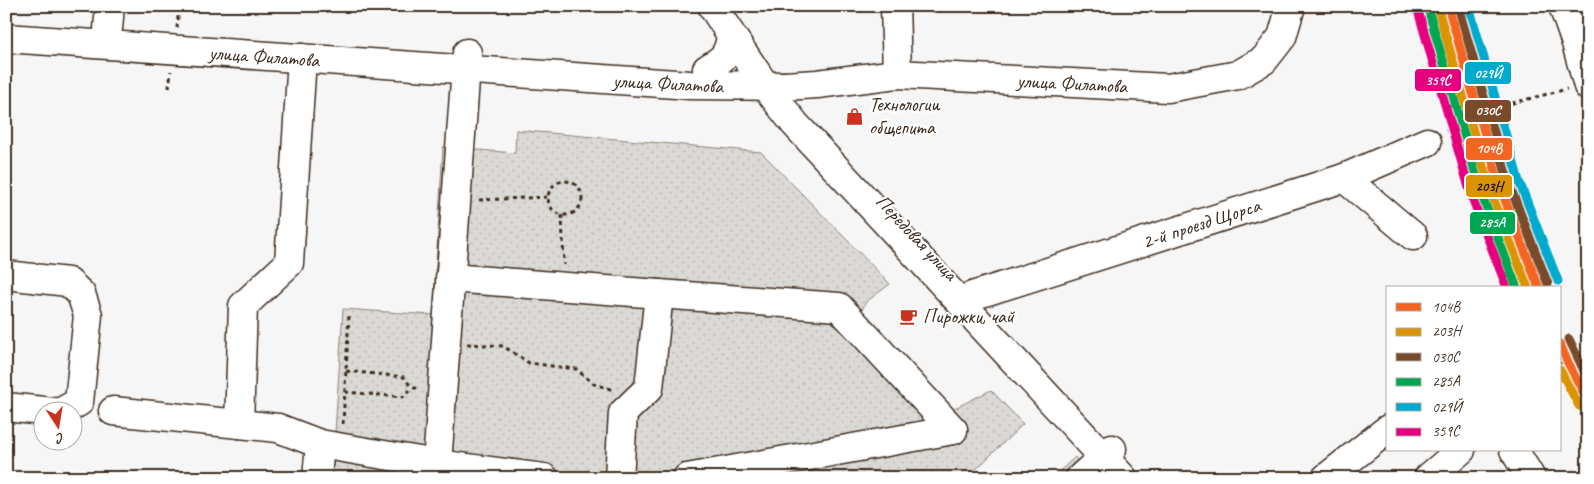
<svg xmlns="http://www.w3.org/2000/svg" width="1594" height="484" font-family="Caveat,sans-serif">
<defs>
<pattern id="park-dots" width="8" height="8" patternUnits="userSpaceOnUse" patternTransform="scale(1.25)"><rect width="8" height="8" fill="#dbd9d6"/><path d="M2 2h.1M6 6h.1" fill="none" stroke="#bdbab7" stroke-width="1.8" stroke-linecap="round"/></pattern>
</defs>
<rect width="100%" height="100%" fill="#f7f6f6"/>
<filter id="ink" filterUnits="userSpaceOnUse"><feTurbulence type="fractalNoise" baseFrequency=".02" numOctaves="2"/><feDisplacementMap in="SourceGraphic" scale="10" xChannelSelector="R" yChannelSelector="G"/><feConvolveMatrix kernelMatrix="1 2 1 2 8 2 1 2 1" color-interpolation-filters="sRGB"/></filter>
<g filter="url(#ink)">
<!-- park -->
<g fill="url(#park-dots)" stroke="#8b827a">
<polygon points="516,130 761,152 890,284 866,302 851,331 933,419 991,390 1023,424 967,478 332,478 343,309 433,315 443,147 515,153"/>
<polygon points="1075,457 1092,478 1052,478"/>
</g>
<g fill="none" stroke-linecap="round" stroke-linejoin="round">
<defs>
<g id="minor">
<polyline points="895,6 897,74"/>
<polyline points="1563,6 1576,43 1588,86"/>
<polyline points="108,29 110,6"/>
<polyline points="784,86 817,84 897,74 1168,88 1238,75 1264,60 1282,37 1291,6"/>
<polyline points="1344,178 1413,236"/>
<polyline points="6,275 68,282 81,294 88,315 79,402 61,412"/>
<polyline points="450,278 659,294 649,388 623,413 619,478"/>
<polyline points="659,294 839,307 953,430"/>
<polyline points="972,296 1344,178 1427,142"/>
<polyline points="6,407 53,412"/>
<polyline points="113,411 278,428 320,444 437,464 544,478"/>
<polyline points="239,424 243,306 289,263 302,58"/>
<polyline points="1514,450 1531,478"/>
<polyline points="437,464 467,53"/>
<polyline points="317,478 320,444"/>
<polyline points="687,478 953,430"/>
<polyline points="1080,478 1112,449"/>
<polyline points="1326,478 1388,429"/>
<polyline points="1428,478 1461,450"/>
</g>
<g id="major">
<polyline points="712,6 766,87 795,124 1123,478"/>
<polyline points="6,38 690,85 784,86"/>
<path d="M707,69c16,-10 21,-13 24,-33"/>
</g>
</defs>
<!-- minor casing -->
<use href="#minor" stroke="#3b2a1e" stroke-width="31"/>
<!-- major casing -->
<use href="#major" stroke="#3b2a1e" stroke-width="31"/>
<!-- path -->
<g stroke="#3b2a1e" stroke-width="3" stroke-dasharray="4 4" stroke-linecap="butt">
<polyline points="177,28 179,6"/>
<polyline points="169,88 171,71"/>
<polyline points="1446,131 1478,112 1567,89"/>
<circle cx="565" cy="198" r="17"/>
<polyline points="479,200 548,197"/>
<polyline points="562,215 564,265"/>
<polyline points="467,344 503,346 529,363 576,369 594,384 614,390"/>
<polyline points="1560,363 1568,363 1580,358"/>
<polyline points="346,371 404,377 412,388"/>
<polyline points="345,392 403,397 412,388 419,388"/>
<polyline points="343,424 349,316"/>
</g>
<!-- minor -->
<use href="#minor" stroke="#fff" stroke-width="28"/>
<!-- major -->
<use href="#major" stroke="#fff" stroke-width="28"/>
<defs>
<g id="rail-1">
<polyline points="1448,6 1500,187 1539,288"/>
<polyline points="1560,344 1568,363 1588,401"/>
</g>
<g id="rail-2">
<polyline points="1438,9 1490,190 1528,288"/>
<polyline points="1560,370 1579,406"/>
</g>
<g id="rail-3">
<polyline points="1458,6 1509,184 1548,284"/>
<polyline points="1569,339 1588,379"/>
</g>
<polyline id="rail-4" points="1429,12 1481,193 1517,288"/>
<polyline id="rail-5" points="1469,6 1519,181 1558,281"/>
<polyline id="rail-6" points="1419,14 1471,195 1507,288"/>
</defs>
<!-- rail-1 casing -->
<use href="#rail-1" stroke="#fff" stroke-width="12"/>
<!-- rail-2 casing -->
<use href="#rail-2" stroke="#fff" stroke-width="12"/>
<!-- rail-3 casing -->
<use href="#rail-3" stroke="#fff" stroke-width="12"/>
<!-- rail-4 casing -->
<use href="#rail-4" stroke="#fff" stroke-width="12"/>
<!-- rail-5 casing -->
<use href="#rail-5" stroke="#fff" stroke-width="12"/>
<!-- rail-6 casing -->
<use href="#rail-6" stroke="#fff" stroke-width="12"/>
<!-- rail-1 -->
<use href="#rail-1" stroke="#f26522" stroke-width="9"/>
<!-- rail-2 -->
<use href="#rail-2" stroke="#db9304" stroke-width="9"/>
<!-- rail-3 -->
<use href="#rail-3" stroke="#7a4b2a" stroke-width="9"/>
<!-- rail-4 -->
<use href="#rail-4" stroke="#00a651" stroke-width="9"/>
<!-- rail-5 -->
<use href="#rail-5" stroke="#00a9ce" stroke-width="9"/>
<!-- rail-6 -->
<use href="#rail-6" stroke="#e5007d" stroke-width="9"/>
</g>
</g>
<!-- icons -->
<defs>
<symbol id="shop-bare" viewBox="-9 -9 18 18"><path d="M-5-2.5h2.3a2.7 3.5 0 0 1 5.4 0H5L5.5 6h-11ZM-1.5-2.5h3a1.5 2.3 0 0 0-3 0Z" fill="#c8321e" stroke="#fff" stroke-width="2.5" paint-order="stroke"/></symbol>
<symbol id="cafe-bare" viewBox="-9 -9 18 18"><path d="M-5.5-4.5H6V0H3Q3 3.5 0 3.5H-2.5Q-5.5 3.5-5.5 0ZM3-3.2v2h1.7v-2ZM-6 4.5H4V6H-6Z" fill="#c8321e" stroke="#fff" stroke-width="2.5" paint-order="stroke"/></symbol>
</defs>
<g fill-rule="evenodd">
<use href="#shop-bare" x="842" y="104" width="25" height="25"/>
<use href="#cafe-bare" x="896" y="304" width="25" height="25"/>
</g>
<g text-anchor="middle" stroke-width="4.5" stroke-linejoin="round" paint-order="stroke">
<!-- street labels -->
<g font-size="20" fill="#3b2a1e" stroke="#fff">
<text transform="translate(264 56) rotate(4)" y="7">улица Филатова</text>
<text transform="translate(668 83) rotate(3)" y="7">улица Филатова</text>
<text transform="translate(1072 83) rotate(3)" y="7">улица Филатова</text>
<text transform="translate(1201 223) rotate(-18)" y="7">2-й проезд Щорса</text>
<text transform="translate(917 237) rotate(47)" y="7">Передовая улица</text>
</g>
<!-- poi labels -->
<g font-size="20" fill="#3b2a1e" stroke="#fff" text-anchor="start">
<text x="869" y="111">Технологии<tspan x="869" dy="23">общепита</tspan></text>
<text x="923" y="323">Пирожки, чай</text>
</g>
</g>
<g stroke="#fff" stroke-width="2">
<rect x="1464" y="61" width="48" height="24" rx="5" fill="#00a9ce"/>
<rect x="1414" y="68" width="48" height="24" rx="5" fill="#e5007d"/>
<rect x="1464" y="99" width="48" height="24" rx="5" fill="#7a4b2a"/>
<rect x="1465" y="137" width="48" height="24" rx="5" fill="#f26522"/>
<rect x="1465" y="174" width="48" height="24" rx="5" fill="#db9304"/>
<rect x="1469" y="211" width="47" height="24" rx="5" fill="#00a651"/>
</g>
<g font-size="14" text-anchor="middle" font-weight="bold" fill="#fff">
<text x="1488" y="78">029Й</text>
<text x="1438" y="85">359С</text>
<text x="1488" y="115">030C</text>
<text x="1489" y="153">104В</text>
<text x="1492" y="227">285А</text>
</g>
<g font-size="14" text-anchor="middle" font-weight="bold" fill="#111">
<text x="1489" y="191">203Н</text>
</g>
<!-- margin -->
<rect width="1594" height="484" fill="none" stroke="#fff" stroke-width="25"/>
<rect x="12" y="12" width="1569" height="459" fill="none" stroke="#3b2a1e" stroke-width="2" filter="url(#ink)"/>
<!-- legend -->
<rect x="1386" y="286" width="175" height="165" fill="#ffffff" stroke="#b1aaa5"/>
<rect x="1396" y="303" width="25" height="8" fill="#f26522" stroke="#b1aaa5"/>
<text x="1432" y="312" font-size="15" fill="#3b2a1e">104В</text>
<rect x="1396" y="328" width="25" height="8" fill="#db9304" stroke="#b1aaa5"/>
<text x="1432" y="336" font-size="15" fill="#3b2a1e">203Н</text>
<rect x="1396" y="353" width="25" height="8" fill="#7a4b2a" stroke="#b1aaa5"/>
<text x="1432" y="362" font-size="15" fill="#3b2a1e">030C</text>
<rect x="1396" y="378" width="25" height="8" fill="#00a651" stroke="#b1aaa5"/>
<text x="1432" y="386" font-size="15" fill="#3b2a1e">285А</text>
<rect x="1396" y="403" width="25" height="8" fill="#00a9ce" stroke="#b1aaa5"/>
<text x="1432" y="412" font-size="15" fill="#3b2a1e">029Й</text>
<rect x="1396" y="428" width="25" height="8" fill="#e5007d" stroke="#b1aaa5"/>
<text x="1432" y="436" font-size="15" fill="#3b2a1e">359С</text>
<!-- north arrow -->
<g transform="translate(58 426) rotate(168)"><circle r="24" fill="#ffffff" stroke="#b1aaa5"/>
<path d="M0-4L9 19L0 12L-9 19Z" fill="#c8321e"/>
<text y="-8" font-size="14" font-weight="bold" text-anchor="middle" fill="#3b2a1e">С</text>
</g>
</svg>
